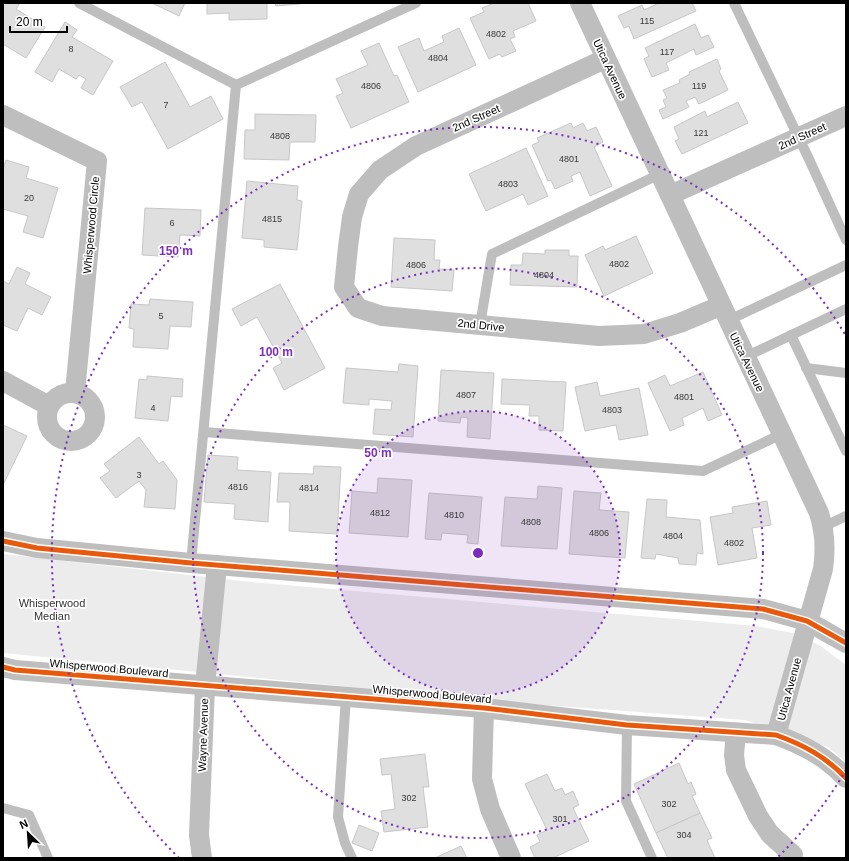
<svg xmlns="http://www.w3.org/2000/svg" width="849" height="861" font-family="Helvetica,sans-serif">
<rect width="100%" height="100%" fill="#fff"/>
<!-- green -->
<polygon fill="#ececec" points="3,554 251,582 756,626 793,633 819,645 846,665 846,762 828,747 745,720 503,702 3,653"/>
<!-- building -->
<g fill="#dfdfdf" stroke="#c7c7c7">
<polygon points="3,3 20,3 16,9 45,27 26,58 3,44"/>
<polygon points="152,3 185,3 179,16"/>
<polygon points="207,3 267,3 267,19 229,20 229,13 207,14"/>
<polygon points="275,3 309,3 276,6"/>
<polygon points="494,3 528,3 536,21 513,31 515,37 510,39 516,51 502,57 500,54 489,59 470,18 484,12 482,8"/>
<polygon points="659,3 692,3 696,11 634,39 629,26 624,28 618,16 642,5 644,10"/>
<polygon points="65,22 77,30 72,37 113,61 93,95 81,88 86,79 79,75 76,79 59,69 52,82 35,72"/>
<polygon points="695,24 701,38 708,35 714,47 696,55 694,49 666,63 669,70 652,77 644,59 649,56 645,48"/>
<polygon points="459,28 476,65 418,92 398,47 419,38 424,51 444,42 442,36"/>
<polygon points="379,43 394,76 397,75 409,102 351,128 336,96 343,93 336,79 368,65 361,51"/>
<polygon points="717,59 721,69 719,71 728,90 699,104 695,97 686,101 689,107 663,119 659,110 666,107 663,100 667,98 663,90 680,83 679,80 690,74 689,72"/>
<polygon points="165,62 190,107 211,96 223,119 168,149 142,102 132,107 120,87"/>
<polygon points="738,102 748,123 682,154 675,141 679,139 674,127 705,111 707,117"/>
<polygon points="255,114 316,115 315,142 290,142 289,160 244,159 245,130 255,130"/>
<polygon points="571,123 573,128 583,123 587,131 596,127 603,142 594,147 612,186 590,196 580,172 571,176 573,181 555,189 551,180 548,181 532,145 539,142 537,138"/>
<polygon points="526,148 548,196 528,205 523,194 486,211 469,174"/>
<polygon points="6,160 29,167 26,178 58,188 43,238 23,232 28,216 3,209 3,169"/>
<polygon points="247,181 298,186 297,200 302,201 297,250 264,247 264,240 242,238"/>
<polygon points="145,208 201,210 200,236 180,235 178,257 142,255"/>
<polygon points="636,236 653,273 604,296 585,255 603,246 605,250"/>
<polygon points="394,238 435,240 434,260 440,260 439,269 454,270 452,291 391,287"/>
<polygon points="545,250 569,250 569,256 578,256 577,287 510,285 511,265 522,265 523,253 545,254"/>
<polygon points="17,267 30,273 25,284 51,297 42,315 28,308 17,331 3,325 3,281 9,284"/>
<polygon points="280,284 325,368 284,390 273,368 282,363 257,317 241,326 232,309"/>
<polygon points="150,299 193,302 191,327 170,326 168,349 133,347 134,329 129,328 131,304 149,305"/>
<polygon points="399,364 418,366 413,437 373,434 375,409 391,410 392,401 369,399 369,405 343,403 346,368 398,372"/>
<polygon points="441,370 494,373 490,439 467,437 468,418 461,417 460,423 438,421"/>
<polygon points="703,372 722,415 708,421 703,408 682,418 684,425 670,431 648,383 665,375 670,386"/>
<polygon points="147,376 183,379 182,397 171,396 168,421 135,418 139,379 147,380"/>
<polygon points="502,379 566,382 563,431 539,430 539,416 529,416 530,405 501,404"/>
<polygon points="597,382 600,396 639,388 648,435 619,440 616,425 585,431 575,387"/>
<polygon points="3,425 27,436 3,485"/>
<polygon points="139,437 159,464 163,461 177,480 175,509 144,507 146,490 139,481 116,498 100,478 110,471 104,464"/>
<polygon points="208,455 238,457 237,470 271,472 268,522 234,519 235,504 204,502"/>
<polygon points="314,466 341,467 337,534 289,531 290,502 277,502 279,473 313,474"/>
<polygon points="378,478 412,480 408,537 349,533 352,491 377,493"/>
<polygon points="538,486 562,488 557,549 501,546 505,497 537,499"/>
<polygon points="574,491 601,493 599,510 629,512 625,558 569,554"/>
<polygon points="429,493 482,497 478,544 467,543 468,535 442,533 441,540 425,539"/>
<polygon points="647,499 667,500 666,517 700,520 703,554 697,553 696,565 679,564 678,558 656,554 655,559 641,558"/>
<polygon points="767,501 771,525 752,528 757,558 718,565 710,517 733,513 732,507"/>
<polygon points="425,754 429,787 423,787 428,827 384,832 381,811 395,809 391,774 382,775 380,759"/>
<polygon points="679,763 688,784 691,782 696,794 692,796 700,813 656,833 634,784"/>
<polygon points="547,774 555,791 562,788 565,795 573,791 579,805 573,808 589,841 553,858 535,858 530,847 540,842 537,835 547,830 525,784"/>
<polygon points="700,813 712,838 707,840 715,858 668,858 656,833"/>
<polygon points="359,825 379,833 372,851 352,843"/>
<polygon points="461,846 467,858 435,858"/>
</g>
<g fill="none" stroke-linecap="round" stroke-linejoin="round">
<!-- lane -->
<g stroke="#bebebe" stroke-width="10">
<polyline points="79,3 236,85"/>
<polyline points="734,3 808,157 846,240"/>
<polyline points="236,85 416,3"/>
<polyline points="727,321 846,265"/>
<polyline points="480,325 492,254 660,174"/>
<polyline points="791,335 846,451"/>
<polyline points="745,357 846,309"/>
<polyline points="806,368 846,373"/>
<polyline points="204,432 703,471 782,434"/>
<polyline points="823,527 846,516"/>
<polyline points="191,563 236,85"/>
<polyline points="346,697 338,817 345,843 352,858"/>
<polyline points="627,725 626,801 652,858"/>
<polyline points="3,808 29,815 48,858"/>
</g>
<!-- street -->
<g stroke="#bebebe" stroke-width="20">
<path d="M580,3l239,510c6,19 7,36 4,56l-47,166"/>
<polyline points="605,59 416,146 380,170 359,194 352,217 348,247 344,287 358,308 382,316 599,336 644,334 680,323 720,306"/>
<polyline points="3,115 97,161 75,392"/>
<polyline points="670,195 846,116"/>
<polyline points="3,381 49,406"/>
<circle cx="71" cy="417" r="24"/>
<polyline points="3,541 37,548 191,563 763,609 807,621 846,643"/>
<path d="M3,667l12,3 469,38 143,17 149,10c28,10 50,22 70,43"/>
<polyline points="484,708 482,779 490,809 511,858"/>
<polyline points="736,733 734,755 736,770 758,816 770,834 793,855"/>
<polyline points="202,858 199,835 205,686 217,565"/>
</g>
<defs>
<g id="cycleway">
<polyline points="3,541 37,548 191,563 763,609 807,621 846,643"/>
<path d="M3,667l12,3 469,38 143,17 149,10c28,10 50,22 70,43"/>
</g>
</defs>
<!-- cycleway casing -->
<use href="#cycleway" stroke="#fff" stroke-width="8"/>
<!-- cycleway -->
<use href="#cycleway" stroke="#e8590c" stroke-width="5"/>
</g>
<!-- distance rings -->
<circle cx="478" cy="553" r="142" fill="#7b2cbf" fill-opacity=".12"/>
<g fill="none" stroke="#7b2cbf" stroke-width="2" stroke-dasharray="2 4">
<circle cx="478" cy="553" r="142"/>
<circle cx="478" cy="553" r="285"/>
<path d="M846 770A427 427 0 0 1 777 858M179 858A427 427 0 1 1 846 336"/>
</g>
<g text-anchor="middle" stroke-width="3.5" stroke-linejoin="round" paint-order="stroke">
<!-- number labels -->
<g font-size="9" fill="#383838">
<text x="647" y="24">115</text>
<text x="496" y="37">4802</text>
<text x="71" y="52">8</text>
<text x="667" y="55">117</text>
<text x="438" y="61">4804</text>
<text x="371" y="89">4806</text>
<text x="699" y="89">119</text>
<text x="166" y="108">7</text>
<text x="701" y="136">121</text>
<text x="280" y="139">4808</text>
<text x="569" y="162">4801</text>
<text x="508" y="187">4803</text>
<text x="29" y="201">20</text>
<text x="272" y="222">4815</text>
<text x="172" y="226">6</text>
<text x="619" y="267">4802</text>
<text x="416" y="268">4806</text>
<text x="544" y="278">4804</text>
<text x="161" y="319">5</text>
<text x="466" y="398">4807</text>
<text x="684" y="400">4801</text>
<text x="153" y="411">4</text>
<text x="612" y="413">4803</text>
<text x="139" y="478">3</text>
<text x="238" y="490">4816</text>
<text x="309" y="491">4814</text>
<text x="380" y="516">4812</text>
<text x="454" y="518">4810</text>
<text x="531" y="525">4808</text>
<text x="599" y="536">4806</text>
<text x="673" y="539">4804</text>
<text x="734" y="546">4802</text>
<text x="409" y="801">302</text>
<text x="669" y="807">302</text>
<text x="560" y="822">301</text>
<text x="684" y="838">304</text>
</g>
<!-- street labels -->
<g font-size="11" fill="#000" stroke="#fff">
<text transform="translate(610 69) rotate(65)" y="4">Utica Avenue</text>
<text transform="translate(476 118) rotate(-24)" y="4">2nd Street</text>
<text transform="translate(802 136) rotate(-24)" y="4">2nd Street</text>
<text transform="translate(91 225) rotate(-85)" y="4">Whisperwood Circle</text>
<text transform="translate(481 325) rotate(6)" y="4">2nd Drive</text>
<text transform="translate(747 362) rotate(64)" y="4">Utica Avenue</text>
<text transform="translate(109 668) rotate(5)" y="4">Whisperwood Boulevard</text>
<text transform="translate(789 689) rotate(-75)" y="4">Utica Avenue</text>
<text transform="translate(432 694) rotate(5)" y="4">Whisperwood Boulevard</text>
<text transform="translate(203 735) rotate(-88)" y="4">Wayne Avenue</text>
</g>
<!-- park labels -->
<g font-size="11" fill="#333" stroke="#fff">
<text x="52" y="607">Whisperwood<tspan x="52" dy="13">Median</tspan></text>
</g>
</g>
<circle cx="478" cy="553" r="6" fill="#7b2cbf" stroke="#fff" stroke-width="2"/>
<g font-size="12" text-anchor="middle" font-weight="bold" fill="#7b2cbf" stroke="#fff" stroke-width="3.5" stroke-linejoin="round" paint-order="stroke">
<text x="176" y="255">150 m</text>
<text x="276" y="356">100 m</text>
<text x="378" y="457">50 m</text>
</g>
<!-- border -->
<rect width="849" height="861" fill="none" stroke="#000000" stroke-width="8"/>
<!-- north arrow -->
<g transform="translate(28 833) rotate(335)" stroke="#ffffff" stroke-width="3" paint-order="stroke">
<path d="M0-3L7 15L0 10L-7 15Z" fill="#000000"/>
<text y="-6" font-size="11" font-weight="bold" text-anchor="middle" fill="#000000">N</text>
</g>
<!-- scale -->
<path d="M10 26v6h57v-6" fill="none" stroke="#000000" stroke-width="2"/>
<text x="16" y="26" font-size="12" fill="#000000" stroke="#ffffff" stroke-width="3" paint-order="stroke">20 m</text>
</svg>
